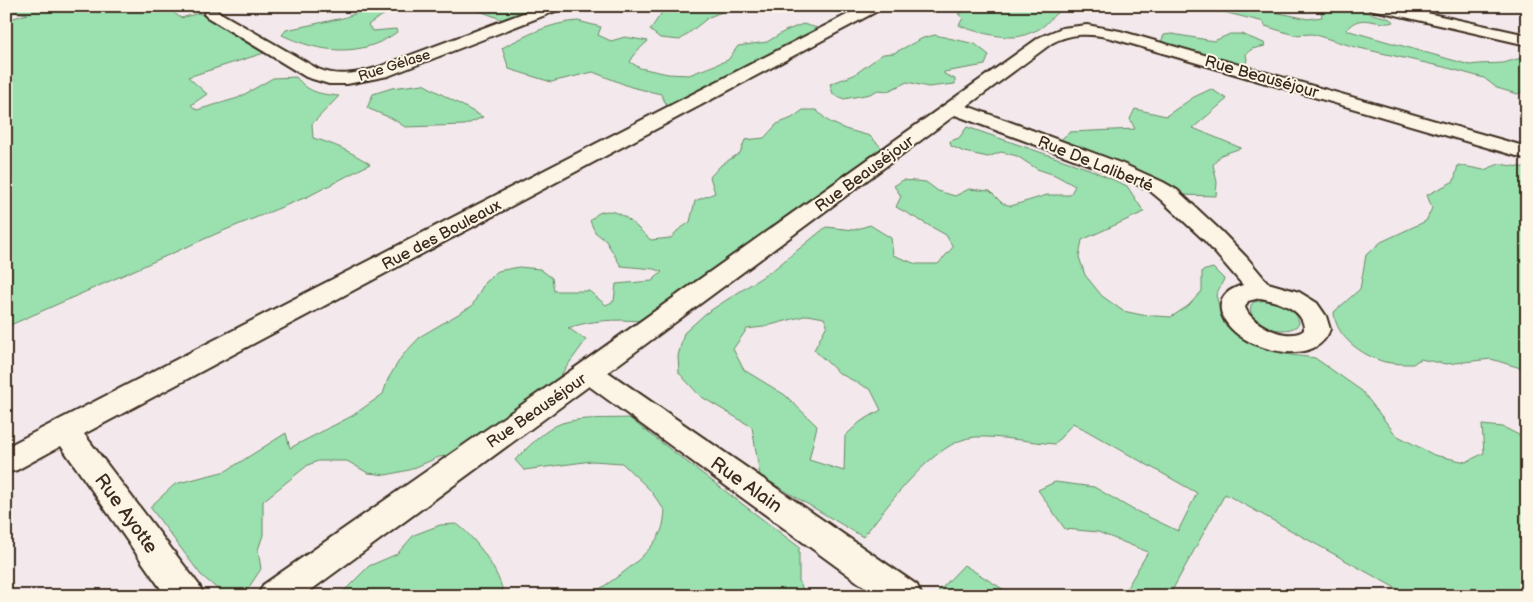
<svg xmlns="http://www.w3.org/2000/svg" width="1533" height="602" font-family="'Balsamiq Sans',sans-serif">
<rect width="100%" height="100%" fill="#f3e9ec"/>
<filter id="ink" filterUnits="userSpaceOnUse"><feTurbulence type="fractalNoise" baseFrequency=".02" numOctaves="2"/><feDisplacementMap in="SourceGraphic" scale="10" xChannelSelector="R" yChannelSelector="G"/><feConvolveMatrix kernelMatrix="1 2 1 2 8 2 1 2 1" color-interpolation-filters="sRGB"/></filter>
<g filter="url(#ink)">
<!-- green -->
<g fill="#9ae1af" stroke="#6a8666" fill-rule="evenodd">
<path d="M10,6h154l17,12 18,-5 65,40 -76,24 19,17 -16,11 6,5 41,-12 35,-20 23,-1c13,16 24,17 43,19l-27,28 1,14c22,6 38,14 57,26l-61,32 -91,37 -212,94v-307l22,-6 -22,-3z"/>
<path d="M362,6h63c-25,3 -36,3 -57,19l5,6 23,-2 1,3c-35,26 -77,21 -115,3l4,-5 57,-12 14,-5z"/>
<polygon points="467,6 544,6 506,21"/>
<polygon points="669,6 737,6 709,17 680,40 660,38 650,30 665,8"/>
<path d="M967,6h86l5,6c-8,6 -12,14 -21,18 -7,3 -16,7 -23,7 -13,1 -44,-6 -55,-12l4,-7 -5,-4 9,-4z"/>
<path d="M1199,6h47l62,13 14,-2 -1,-6 -10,-5 49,2c12,10 24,5 34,14 -19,5 -33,-11 -48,8l124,35c11,-2 22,-1 33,-2 9,-2 14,-5 24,-5v32l-10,4 -20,-6 -13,-10 -36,-10 -93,-21 -43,-13 -18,1 -29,-9 -1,-4z"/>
<path d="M578,21l23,6 -3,8 13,6 14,-4 23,4 -12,11 -6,10 10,6 28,6 21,1 39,-15 10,-14 29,-4 18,-11 18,-7 18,5 -153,79 -7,-14 -30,-7 -38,-15 -42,10 -42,-13 -7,-21c25,-13 47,-25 76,-27z"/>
<polygon points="1172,34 1214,41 1230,34 1241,34 1264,43 1265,46 1252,49 1246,54 1247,60 1244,68 1160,44 1164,35"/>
<polygon points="935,35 975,44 989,55 985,65 944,72 944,74 955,79 955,84 928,87 907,82 888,91 878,90 870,94 844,99 833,94 830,84 854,75 883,54 894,53 923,38"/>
<polygon points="423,84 483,117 465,125 405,127 393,119 367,108 373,94 392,88"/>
<polygon points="1211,89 1227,99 1193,128 1241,148 1221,155 1213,165 1217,182 1216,196 1181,195 1160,180 1059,141 1070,132 1135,129 1130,119 1135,109 1166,116 1194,97"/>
<path d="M803,110h13l12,11 17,8 25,7 12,12 -242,173c-25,-2 -48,-1 -72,7l18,12 -29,40 -104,75 -14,2 -30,13 -23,5 -18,-2 -21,-12h-29l-10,4 -45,36v34l-5,15 3,19 -18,27 -22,-4 -20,-17 -51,-68 25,-23 51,-13 60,-38 4,15 62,-32 31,-22 5,-15 14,-23 19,-20 51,-30 13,-24 13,-11 21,-4 21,2 12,9 2,13h35l17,14 8,-4 2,-17 36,-3 10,-9 -8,-3 -33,-3 -15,-25 -11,-9 -5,-11c2,-2 6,-7 9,-8 21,-9 38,16 52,27l20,-2 6,-7 13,-9 5,-21 20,-8 -5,-16 11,-12 19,-12 5,-13 19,-2 13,-14 15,-6z"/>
<path d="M967,127l122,42 38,17 17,26 -62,28 -3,17 6,18 17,21 21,15 19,4 29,2 17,-11 14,-15v-20l11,-3 11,11 -8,16 8,29 31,22 29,8 31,4 47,33 34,44 38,20 32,7 18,-9 -2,-28 21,2 24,12v157h-117l-185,-102 -56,102h-47l26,-44 -50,-20 -33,-3 -27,-39 17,-8 39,5 36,21 48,23 19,-38 -124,-70 -18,21c-25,-2 -55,-8 -80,-7 -41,3 -88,70 -112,100l-103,-61 -8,-49 -52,-31 -21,-23 -1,-17 6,-23 21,-19 68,-44 53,-43 28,3 16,-5 21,13 2,17 23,9h22l15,-17 -7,-12 -50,-28 5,-11 -7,-10 9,-6 23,2 12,9 17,5 14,-7 21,2 12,12 9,3 36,-11h23l5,-9 -20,-11 -18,-6 -20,-13 -16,-4 -13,5 -24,-5 -13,-6 -1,-5 9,-3zM808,315l16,3 3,7 -13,25 25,23 32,17 10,20 -21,12 -15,14 -1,35 -35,-11 8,-34 -32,-31 -41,-25 -11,-21 14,-20 16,-2z"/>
<path d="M1499,164l28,4v202l-36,-11 -45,5 -26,-5 -7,5c-9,0 -19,0 -28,-2 -22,-6 -50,-25 -51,-50l26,-23 6,-34 15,-13 45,-21 6,-13 -5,-13 27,-14 4,-16 26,5z"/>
<path d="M1266,300c13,2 32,8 33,24 -12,14 -54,2 -48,-19l3,-3z"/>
<path d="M629,418l170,129v34l7,15h-218c24,-14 62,-40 73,-65 3,-6 3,-14 4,-20l-15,-21 -28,-27 -30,-2 -68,9 -9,-10c12,-12 30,-31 47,-37 20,-6 45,-4 67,-5z"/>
<path d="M457,524c19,14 43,48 47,72h-165l30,-30 28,-12 17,-19 26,-10z"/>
<polygon points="964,565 1014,596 943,596 938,592"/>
</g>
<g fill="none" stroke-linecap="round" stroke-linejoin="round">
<defs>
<g id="street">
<path d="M542,6h21l-2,3 -173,67 -41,8h-18l-23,-7 -99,-60 -3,-3 3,-3h10l101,58c19,8 38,5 58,-1z"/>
<polygon points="864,6 883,6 881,9 84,434 199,585 204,596 166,596 61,446 17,470 6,473 6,447"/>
<polygon points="1367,6 1395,6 1527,35 1527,45 1374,10 1369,9"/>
<path d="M1087,25l33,6 407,116v12l-416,-121c-22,-5 -40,-5 -59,5l-85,63 156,58 40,18 14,8 44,41 27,28 20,24 31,9 18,11 9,13 4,13c-12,37 -71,23 -94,4 -21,-18 -22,-40 7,-48l-38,-44 -44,-41 -12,-10 -40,-18 -154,-57 -347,257 309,213 5,11h-45l-288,-210 -286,210h-45l5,-11 316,-220 461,-328 22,-9zM1260,298c17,3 45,11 44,32 -15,13 -54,-6 -59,-23l3,-6z"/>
</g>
</defs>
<!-- street casing -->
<use href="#street" stroke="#3b2a1e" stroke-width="4"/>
<!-- street -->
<use href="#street" fill="#fcf5e5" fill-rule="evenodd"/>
</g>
</g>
<g text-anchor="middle" stroke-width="4" stroke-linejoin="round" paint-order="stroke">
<!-- far-street labels -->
<g font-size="14" fill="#3b2a1e" stroke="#fcf5e5">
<text transform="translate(394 65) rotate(-18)" y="5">Rue Gélase</text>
</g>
<!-- street labels -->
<g font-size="16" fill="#3b2a1e" stroke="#fcf5e5">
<text transform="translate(1262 76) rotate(16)" y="6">Rue Beauséjour</text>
<text transform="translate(1096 163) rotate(22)" y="6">Rue De Laliberté</text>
<text transform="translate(864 173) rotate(-36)" y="6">Rue Beauséjour</text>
<text transform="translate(441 234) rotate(-28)" y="6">Rue des Bouleaux</text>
<text transform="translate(536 410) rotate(-35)" y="6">Rue Beauséjour</text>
</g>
<!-- near-street labels -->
<g font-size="19" fill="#3b2a1e" stroke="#fcf5e5">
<text transform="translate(747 484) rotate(35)" y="7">Rue Alain</text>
<text transform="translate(127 513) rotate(54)" y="7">Rue Ayotte</text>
</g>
</g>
<!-- margin -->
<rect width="1533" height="602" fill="none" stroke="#fcf5e5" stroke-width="25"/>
<rect x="12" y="12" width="1508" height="577" fill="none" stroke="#3b2a1e" stroke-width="2" filter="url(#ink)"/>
</svg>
